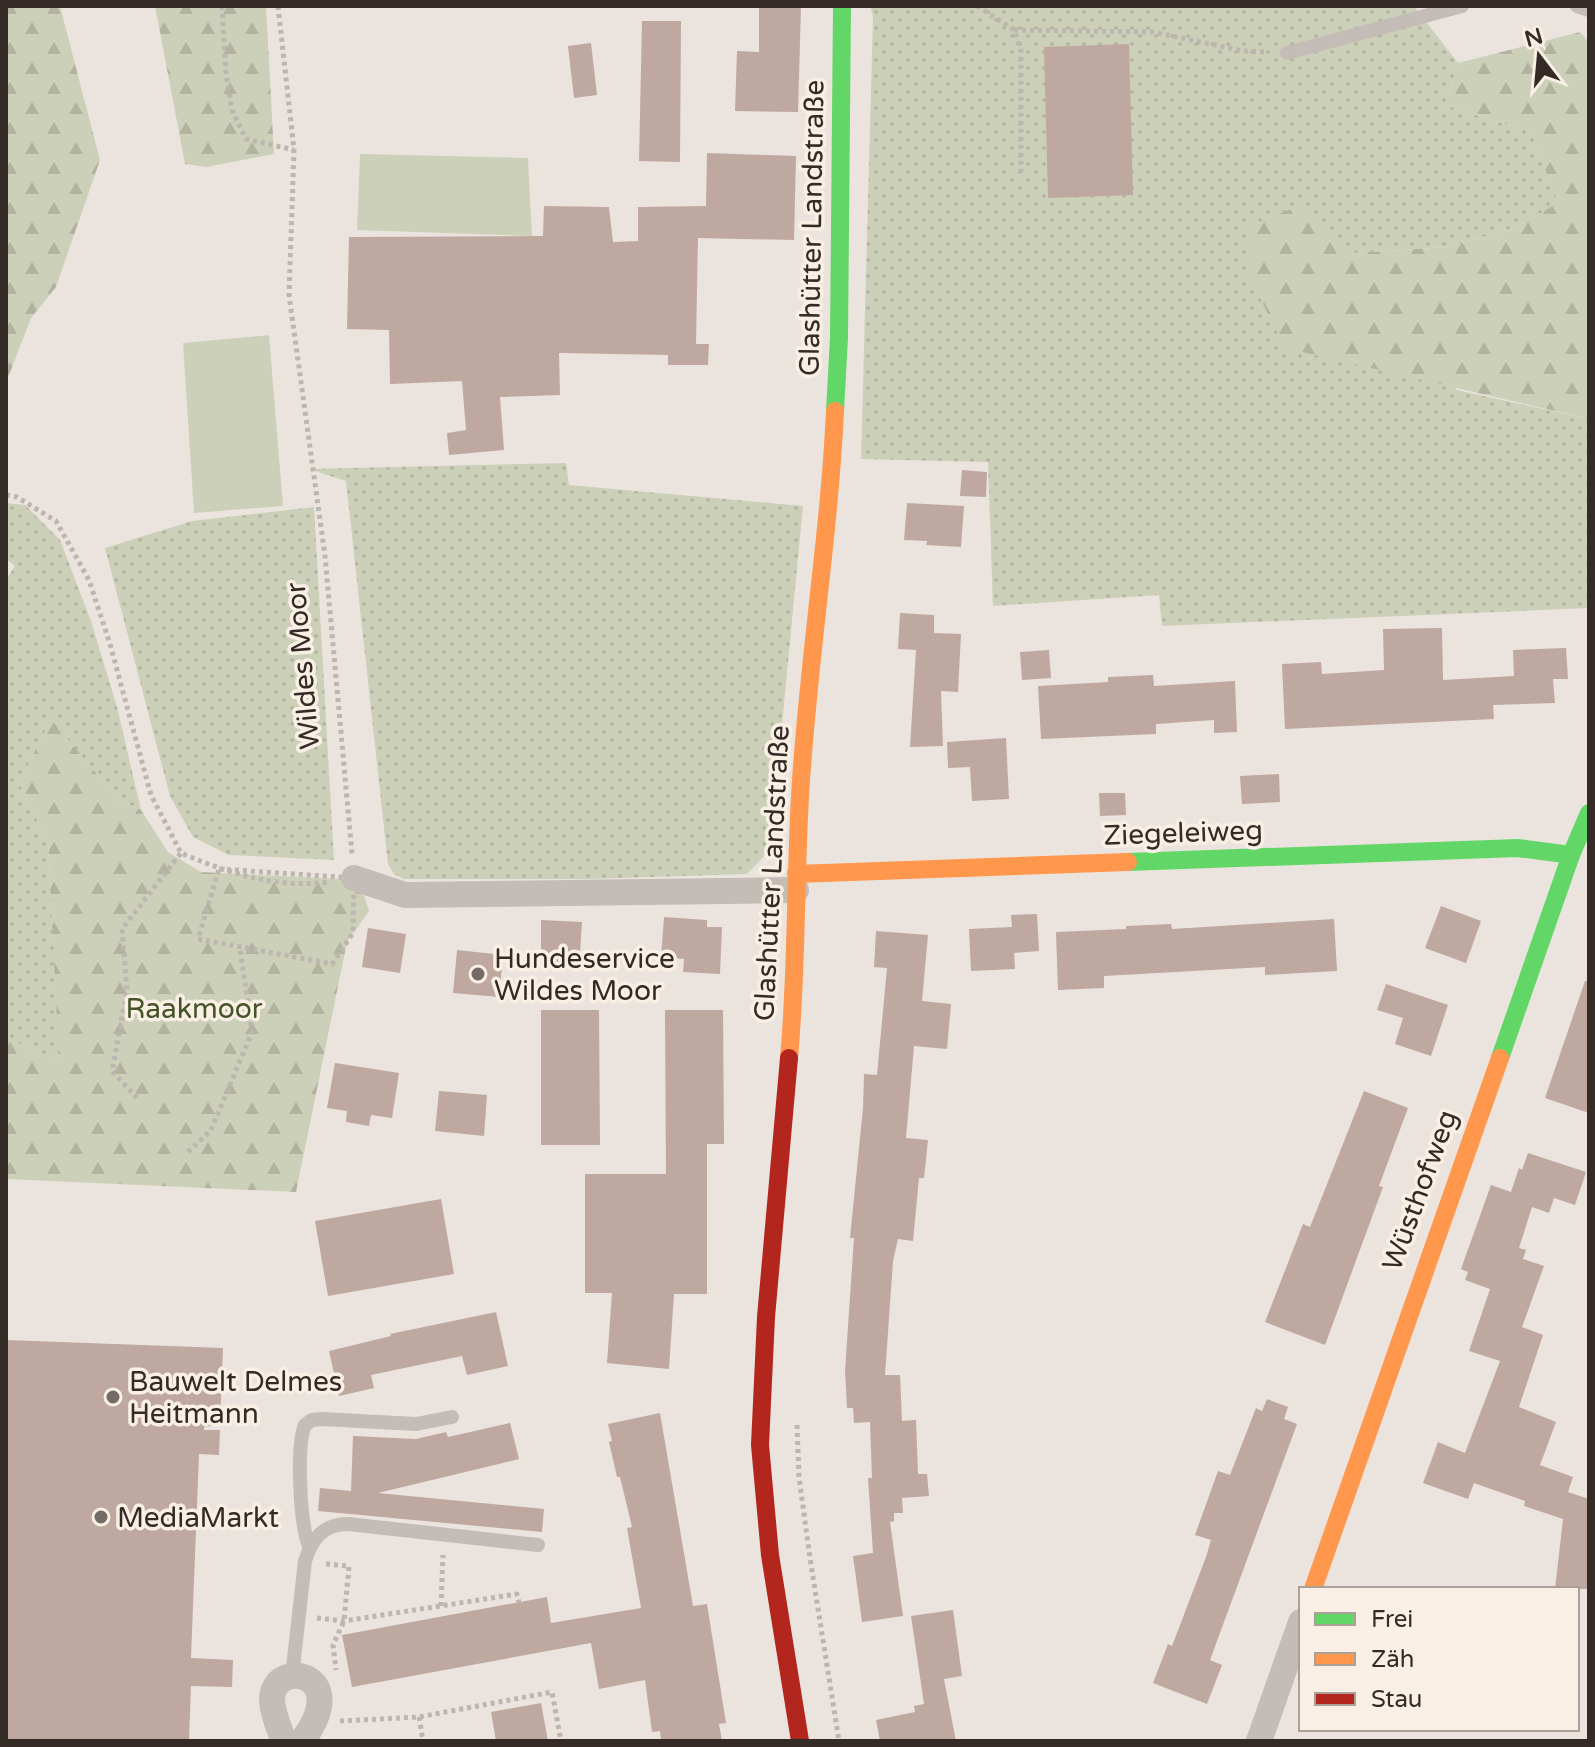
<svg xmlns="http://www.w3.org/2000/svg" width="1595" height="1747" font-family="'Varela Round',sans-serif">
<defs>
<pattern id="grass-dots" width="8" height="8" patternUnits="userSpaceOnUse" patternTransform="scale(2)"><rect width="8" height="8" fill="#cdd0b8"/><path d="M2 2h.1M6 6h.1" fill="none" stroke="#b1b39e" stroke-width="1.8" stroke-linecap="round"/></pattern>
<pattern id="forest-firs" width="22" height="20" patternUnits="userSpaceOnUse" patternTransform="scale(2)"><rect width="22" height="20" fill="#cdd0b8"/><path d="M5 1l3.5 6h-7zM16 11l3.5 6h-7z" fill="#b1b39e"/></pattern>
</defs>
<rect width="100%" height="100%" fill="#ebe4de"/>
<!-- grass -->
<g fill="url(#grass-dots)">
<polygon points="870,6 1414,6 1458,63 1445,105 1531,132 1559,203 1514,228 1447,247 1354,253 1457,390 1589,419 1589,608 1162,626 1159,595 993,606 988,462 861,459 873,16"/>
<polygon points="566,463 569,485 803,506 770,850 747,874 589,879 404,879 394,874 388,864 346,481 309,469"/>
<polygon points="6,503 25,505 60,540 91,621 117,707 141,810 119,800 51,720 19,783 48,842 60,1061 6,1038 6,580 15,566 6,559"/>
<polygon points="314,507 334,860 229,855 193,837 170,796 105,548 192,521"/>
</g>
<!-- forest -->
<g fill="url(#forest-firs)">
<polygon points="6,6 60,6 100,160 56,287 31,318 6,383"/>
<polygon points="155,6 266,6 274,154 206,167 185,164"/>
<polygon points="1580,32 1589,42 1589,419 1285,348 1247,272 1250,226 1301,205 1354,253 1447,247 1514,228 1558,203 1531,132 1445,105 1458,63"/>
<polygon points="51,719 119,800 141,810 168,852 201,872 359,880 369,911 347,942 296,1192 6,1179 6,1038 59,1060 48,842 19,783"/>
</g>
<!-- green -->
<g fill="#cdd0b8">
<polygon points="360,154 528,158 532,236 357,230"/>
<polygon points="269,335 283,506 194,513 183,343"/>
</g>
<!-- building -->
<g fill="#bfa89f">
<polygon points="759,6 801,6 798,112 735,111 737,51 759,52"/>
<polygon points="642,21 681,21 680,162 639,161"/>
<polygon points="591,43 597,95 574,98 568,46"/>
<polygon points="1129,44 1133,195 1048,198 1044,47"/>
<polygon points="707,153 796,156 794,240 698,238 696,344 709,344 708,365 668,365 668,355 559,353 560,395 500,397 504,450 449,455 447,433 466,430 462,381 390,384 389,330 347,329 349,237 543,236 544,206 609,207 613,242 638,241 638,207 706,206"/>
<polygon points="962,470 987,472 986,497 960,496"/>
<polygon points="907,503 964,506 961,547 926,545 927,541 904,540"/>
<polygon points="900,613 934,615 934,633 961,634 958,692 941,691 943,746 910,747 916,650 898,649"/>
<polygon points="1442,628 1443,680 1514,676 1513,650 1566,648 1568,679 1553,679 1555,703 1493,705 1494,719 1285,729 1282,664 1321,662 1322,674 1384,670 1383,629"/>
<polygon points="1049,650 1051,678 1022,680 1020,652"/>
<polygon points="1153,675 1154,686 1235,681 1237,732 1214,733 1214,720 1156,724 1156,734 1041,739 1038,686 1108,682 1108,677"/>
<polygon points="1006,738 1009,799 972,801 970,767 948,768 947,742"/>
<polygon points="1279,774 1280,802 1242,804 1240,776"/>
<polygon points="1099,793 1125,793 1126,815 1100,816"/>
<polygon points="1441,906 1481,921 1466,963 1425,948"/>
<polygon points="1037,914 1039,951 1014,953 1015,969 971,971 969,929 1012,927 1011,915"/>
<polygon points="664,917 707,920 707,927 722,927 720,974 683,972 684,959 661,957"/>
<polygon points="1334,919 1337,971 1265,975 1265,967 1104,976 1104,988 1058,990 1056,932 1126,929 1126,926 1171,924 1172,929"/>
<polygon points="541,920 582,922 579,968 541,966"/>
<polygon points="368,928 406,934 400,973 362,967"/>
<polygon points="876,931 928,935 922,1001 951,1004 947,1049 914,1046 906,1138 928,1140 924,1178 919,1178 913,1241 898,1239 893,1261 885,1375 900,1375 902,1421 916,1420 918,1474 927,1474 929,1496 902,1498 903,1513 894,1513 894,1521 890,1522 903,1616 862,1622 853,1556 873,1553 868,1478 872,1478 870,1422 854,1423 853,1408 847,1408 845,1371 854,1238 850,1238 863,1108 864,1074 877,1075 887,968 874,967"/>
<polygon points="457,950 503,955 499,997 453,993"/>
<polygon points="1585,981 1589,981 1589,1113 1545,1098"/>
<polygon points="1386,984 1448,1005 1431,1056 1395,1044 1403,1018 1377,1010"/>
<polygon points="541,1010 599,1010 600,1145 541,1145"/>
<polygon points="665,1010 723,1010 724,1144 707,1144 707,1294 674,1294 669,1369 607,1363 612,1293 585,1293 585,1174 666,1174"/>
<polygon points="335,1063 399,1073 392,1118 371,1115 369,1126 346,1122 347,1111 327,1108"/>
<polygon points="439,1091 487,1095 484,1136 435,1131"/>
<polygon points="1364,1091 1408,1108 1379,1186 1383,1187 1325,1345 1265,1322 1303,1224 1310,1227"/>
<polygon points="1528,1153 1586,1172 1575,1205 1554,1198 1549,1213 1532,1207 1519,1248 1526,1250 1523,1259 1544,1266 1522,1327 1543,1335 1519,1407 1556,1422 1540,1465 1573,1477 1568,1492 1589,1499 1589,1589 1555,1589 1563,1519 1524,1506 1525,1501 1474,1483 1468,1499 1423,1483 1438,1442 1465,1453 1500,1361 1469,1351 1490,1289 1465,1280 1468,1272 1461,1269 1491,1185 1511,1192 1519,1168 1522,1170"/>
<polygon points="441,1199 454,1274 328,1296 315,1221"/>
<polygon points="496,1312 508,1366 467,1375 462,1356 371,1375 374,1388 339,1396 329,1351 391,1336 390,1334"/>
<polygon points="6,1340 223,1348 220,1424 204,1427 204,1430 220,1430 219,1455 199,1454 191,1658 233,1660 232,1687 191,1686 189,1741 6,1741"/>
<polygon points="1267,1399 1288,1407 1284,1419 1297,1424 1210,1660 1222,1665 1207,1704 1153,1683 1168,1644 1172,1646 1206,1557 1211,1540 1195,1535 1218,1471 1230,1475 1256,1408 1262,1411"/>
<polygon points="660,1413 693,1606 707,1604 726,1723 719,1724 722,1741 661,1741 660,1731 652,1732 645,1680 599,1689 591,1643 352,1687 342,1635 547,1597 551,1623 641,1608 627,1528 632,1527 620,1477 617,1477 609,1442 612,1441 608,1424"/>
<polygon points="510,1423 519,1459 378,1493 544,1509 542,1532 318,1511 320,1488 351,1491 353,1436 416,1439 446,1432 448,1437"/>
<polygon points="953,1610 962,1676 944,1679 956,1741 880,1741 876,1720 915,1712 914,1706 924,1704 911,1616"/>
<polygon points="541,1703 548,1741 496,1741 491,1712"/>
</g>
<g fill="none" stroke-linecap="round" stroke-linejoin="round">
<!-- path -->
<g stroke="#bdb5af" stroke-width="5" stroke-dasharray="4 4" stroke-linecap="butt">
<polyline points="222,6 226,74 232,110 246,139 294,150"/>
<polyline points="278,6 294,150 289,295 325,556 352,854"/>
<polyline points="977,6 1014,30 1021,52 1021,172"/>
<polyline points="1014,30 1153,32 1244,51 1267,52"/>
<path d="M6,495l11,2 39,24 33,59 21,64 41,151 30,58c47,20 96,36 148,29"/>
<polygon points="219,869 354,878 353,933 332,964 198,939"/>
<polyline points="137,1098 112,1071 127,991 122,929 181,853"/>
<polyline points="188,1152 211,1130 252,1032 240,948"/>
<polyline points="797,1425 799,1477 810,1558 839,1741"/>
<polyline points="326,1564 349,1566 344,1621 333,1645 336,1670"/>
<polyline points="441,1606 443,1555"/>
<polyline points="317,1618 344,1621 517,1594 519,1603"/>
<polyline points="419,1717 423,1741"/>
<polyline points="340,1721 419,1717 552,1692 561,1741"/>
</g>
<!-- lane -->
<g stroke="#c4bdb7" stroke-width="14">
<polyline points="1577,6 1589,10"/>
<polyline points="1287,53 1462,6"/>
<path d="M309,1546c-9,-21 -13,-100 -4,-121l7,-5 10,-1 94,5 36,-7"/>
<path d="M292,1676l13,-115c7,-22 18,-37 43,-37l190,21"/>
</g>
<!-- street -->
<g stroke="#c4bdb7" stroke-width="26">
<polyline points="354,878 405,895 796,890"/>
<path d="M284,1741c-5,-13 -12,-29 -12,-43 2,-40 82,-26 30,43"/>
<polyline points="1259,1741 1301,1622"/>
</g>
<!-- fast -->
<g stroke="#63d668" stroke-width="18">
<polyline points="835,411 839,338 842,6"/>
<polyline points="1128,862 1518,848 1571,855"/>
<polyline points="1500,1058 1571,855 1589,813"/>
</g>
<!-- slow -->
<g stroke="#ff974d" stroke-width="18">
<polyline points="796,874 1128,862"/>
<path d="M789,1058c8,-87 6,-174 11,-261 7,-129 29,-257 35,-386"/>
<polyline points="1313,1589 1500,1058"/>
</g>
<!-- jam -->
<polyline stroke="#b3261e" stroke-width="18" points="789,1058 766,1317 760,1445 770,1555 800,1741"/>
</g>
<!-- markers -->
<g fill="#746b66" stroke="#f9efe4" stroke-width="3">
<circle cx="478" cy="974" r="8"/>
<circle cx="113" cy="1397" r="8"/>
<circle cx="101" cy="1517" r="8"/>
</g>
<g text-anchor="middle" stroke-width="7" stroke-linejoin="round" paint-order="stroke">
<!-- street labels -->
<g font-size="28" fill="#342a26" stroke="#f9efe4">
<text transform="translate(811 228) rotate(-89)" y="10">Glashütter Landstraße</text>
<text transform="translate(302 666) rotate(-95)" y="10">Wildes Moor</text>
<text transform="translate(1183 832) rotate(-2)" y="10">Ziegeleiweg</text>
<text transform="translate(771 873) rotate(-87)" y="10">Glashütter Landstraße</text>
<text transform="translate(1419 1190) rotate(-70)" y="10">Wüsthofweg</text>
</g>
<!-- poi labels -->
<g font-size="28" fill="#342a26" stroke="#f9efe4" text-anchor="start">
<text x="494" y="968">Hundeservice<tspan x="494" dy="32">Wildes Moor</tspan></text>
<text x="129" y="1391">Bauwelt Delmes<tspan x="129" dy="32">Heitmann</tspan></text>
<text x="117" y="1527">MediaMarkt</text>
</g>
<!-- park labels -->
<g font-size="28" fill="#455329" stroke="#f9efe4">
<text x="194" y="1018">Raakmoor</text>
</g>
</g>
<!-- border -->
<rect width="1595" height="1747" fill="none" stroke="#342a26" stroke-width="16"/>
<!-- legend -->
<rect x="1299" y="1587" width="280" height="144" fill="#f9efe4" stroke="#aaa098" stroke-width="2"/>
<rect x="1315" y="1613" width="40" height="12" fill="#63d668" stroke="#aaa098" stroke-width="2"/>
<text x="1371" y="1627" font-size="24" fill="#342a26">Frei</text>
<rect x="1315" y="1653" width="40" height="12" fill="#ff974d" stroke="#aaa098" stroke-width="2"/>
<text x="1371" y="1667" font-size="24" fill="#342a26">Zäh</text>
<rect x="1315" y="1693" width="40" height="12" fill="#b3261e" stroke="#aaa098" stroke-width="2"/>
<text x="1371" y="1707" font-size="24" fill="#342a26">Stau</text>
<!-- north arrow -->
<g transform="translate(1539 56) rotate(344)" stroke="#f9efe4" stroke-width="6" paint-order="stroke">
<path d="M0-6L14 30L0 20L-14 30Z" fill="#342a26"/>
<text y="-12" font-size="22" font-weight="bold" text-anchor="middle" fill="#342a26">N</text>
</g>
</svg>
